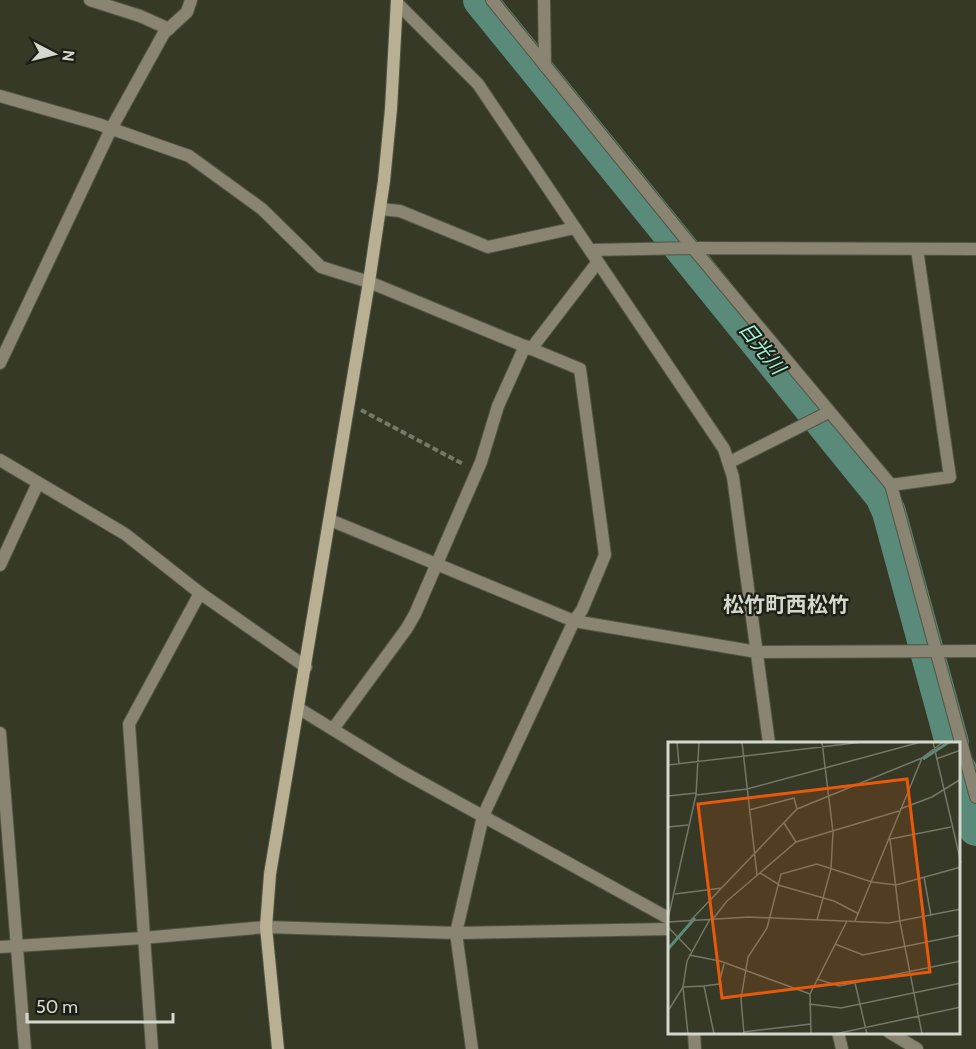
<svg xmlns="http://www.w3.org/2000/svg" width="976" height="1049" font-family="Cabin,'Noto Sans JP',sans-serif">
<rect width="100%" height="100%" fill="#353926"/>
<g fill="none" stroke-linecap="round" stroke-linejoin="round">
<!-- river -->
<g stroke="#5a8b7a" stroke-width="34">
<polyline points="480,0 882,496 889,512 952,743"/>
<polyline points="960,770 976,829"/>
</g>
<defs>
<polyline id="lane" points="380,209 400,211 488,247 575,228"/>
<g id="street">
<polyline points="90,0 140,16 169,29"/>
<polyline points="492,0 693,248 891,485 976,797"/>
<polyline points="544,0 545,66"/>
<polyline points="397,3 478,84 724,449 733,477 769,743"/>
<polyline points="0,96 98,124 189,156 262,209 321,267 369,282 580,369 605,555 582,610 574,621 483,816 456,933 472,1049"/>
<polyline points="590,250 693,248 976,249"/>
<polyline points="531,349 597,263"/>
<polyline points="0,363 111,129 164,33 187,12 191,0"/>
<polyline points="0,460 125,534 200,593 306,667"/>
<polyline points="730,462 829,412"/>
<polyline points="891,485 950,477 917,249"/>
<polyline points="330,520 574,621 757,652 976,651"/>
<polyline points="0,565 38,483"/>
<polyline points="298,708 399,770 670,919"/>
<polyline points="333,729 407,628 415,614 481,462 498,406 525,346"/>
<polyline points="0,733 25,1049"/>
<polyline points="0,947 143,938 266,927 456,933 670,929"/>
<polyline points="694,1032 695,1049"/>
<polyline points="838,1032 842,1049"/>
<polyline points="889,1032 917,1049"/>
<polyline points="152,1049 129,724 200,593"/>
</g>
<polyline id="secondary" points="278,1049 266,927 270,874 369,282 384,181 391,109 397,0"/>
</defs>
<!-- lane casing -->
<use href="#lane" stroke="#525544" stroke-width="14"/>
<!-- street casing -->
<use href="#street" stroke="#525544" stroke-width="14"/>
<!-- secondary casing -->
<use href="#secondary" stroke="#525544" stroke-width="14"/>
<!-- path -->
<polyline stroke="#767969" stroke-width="4" stroke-dasharray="6 3" stroke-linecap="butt" points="361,410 463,464"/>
<!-- lane -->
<use href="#lane" stroke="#8a8472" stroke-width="12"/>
<!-- street -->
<use href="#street" stroke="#8a8472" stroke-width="12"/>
<!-- secondary -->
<use href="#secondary" stroke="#b9af93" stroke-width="12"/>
</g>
<g text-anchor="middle" stroke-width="4.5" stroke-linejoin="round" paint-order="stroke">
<!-- water labels -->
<g font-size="20" font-style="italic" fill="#a2f4d8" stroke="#1d1f16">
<text transform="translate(762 348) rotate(51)" y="7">日光川</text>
</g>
<!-- quarter labels -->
<g font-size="21" font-weight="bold" fill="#d4d7cb" stroke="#1d1f16">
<text x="786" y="612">松竹町西松竹</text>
</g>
</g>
<!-- overview -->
<g transform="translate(668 742)">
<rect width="292" height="292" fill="#353926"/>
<path fill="none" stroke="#5a8b7a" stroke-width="3" d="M255,17l26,-17M0,207l27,-31"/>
<path fill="none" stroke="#757868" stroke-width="1.5" d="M9,0l2,22M74,0l15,133M265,0l28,121M268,17l25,-9M0,23l195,-23M28,53l51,-6 174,-47M0,54l28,-3M232,67l32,-12 29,-18M81,68l45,-12 3,11M116,81l12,19M0,85l20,-2M92,131l18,11M256,135l7,39M110,143l56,16 25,13M7,152l47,-6M0,177l28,-124 3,-53M45,177l14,-18 69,-59 103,-31M23,178l106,-111 125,-51M149,178l14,-51 2,-37 -11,-90M187,179l67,-163 21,-16M0,180l81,-5 140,6 72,-14M0,185l23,24M167,202l28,11 98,-20M21,213l31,6 90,33M149,237l22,7 122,-25M187,241l12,51M36,244l15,-2 5,-20M141,262l32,4 120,-25M0,269l15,-24 21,-1 10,48M75,290l68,-8M20,292l-5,-47 4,-26 23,-42M76,292l-3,-35 7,-42 19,-29 14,-54 36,-10 55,18 24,3 65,-18M143,292l-1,-40 37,-73M167,292l126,-27M254,292l-22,-112 -10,-83 61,-12"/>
<path fill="#e8590c" fill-opacity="0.15" stroke="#e8590c" stroke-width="3" d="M239,37l23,193 -208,26 -24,-194z"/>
<rect width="292" height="292" fill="none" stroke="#d4d7cb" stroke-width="3"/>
</g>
<!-- north arrow -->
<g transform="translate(54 54) rotate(97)" stroke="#1d1f16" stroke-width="4.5" paint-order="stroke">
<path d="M0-4.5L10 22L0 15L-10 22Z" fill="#d4d7cb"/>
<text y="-9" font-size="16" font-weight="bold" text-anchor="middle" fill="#d4d7cb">N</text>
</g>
<!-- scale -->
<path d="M27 1013v9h146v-9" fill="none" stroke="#d4d7cb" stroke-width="3"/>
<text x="36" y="1013" font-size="18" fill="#d4d7cb" stroke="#1d1f16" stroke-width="4.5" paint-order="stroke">50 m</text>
</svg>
